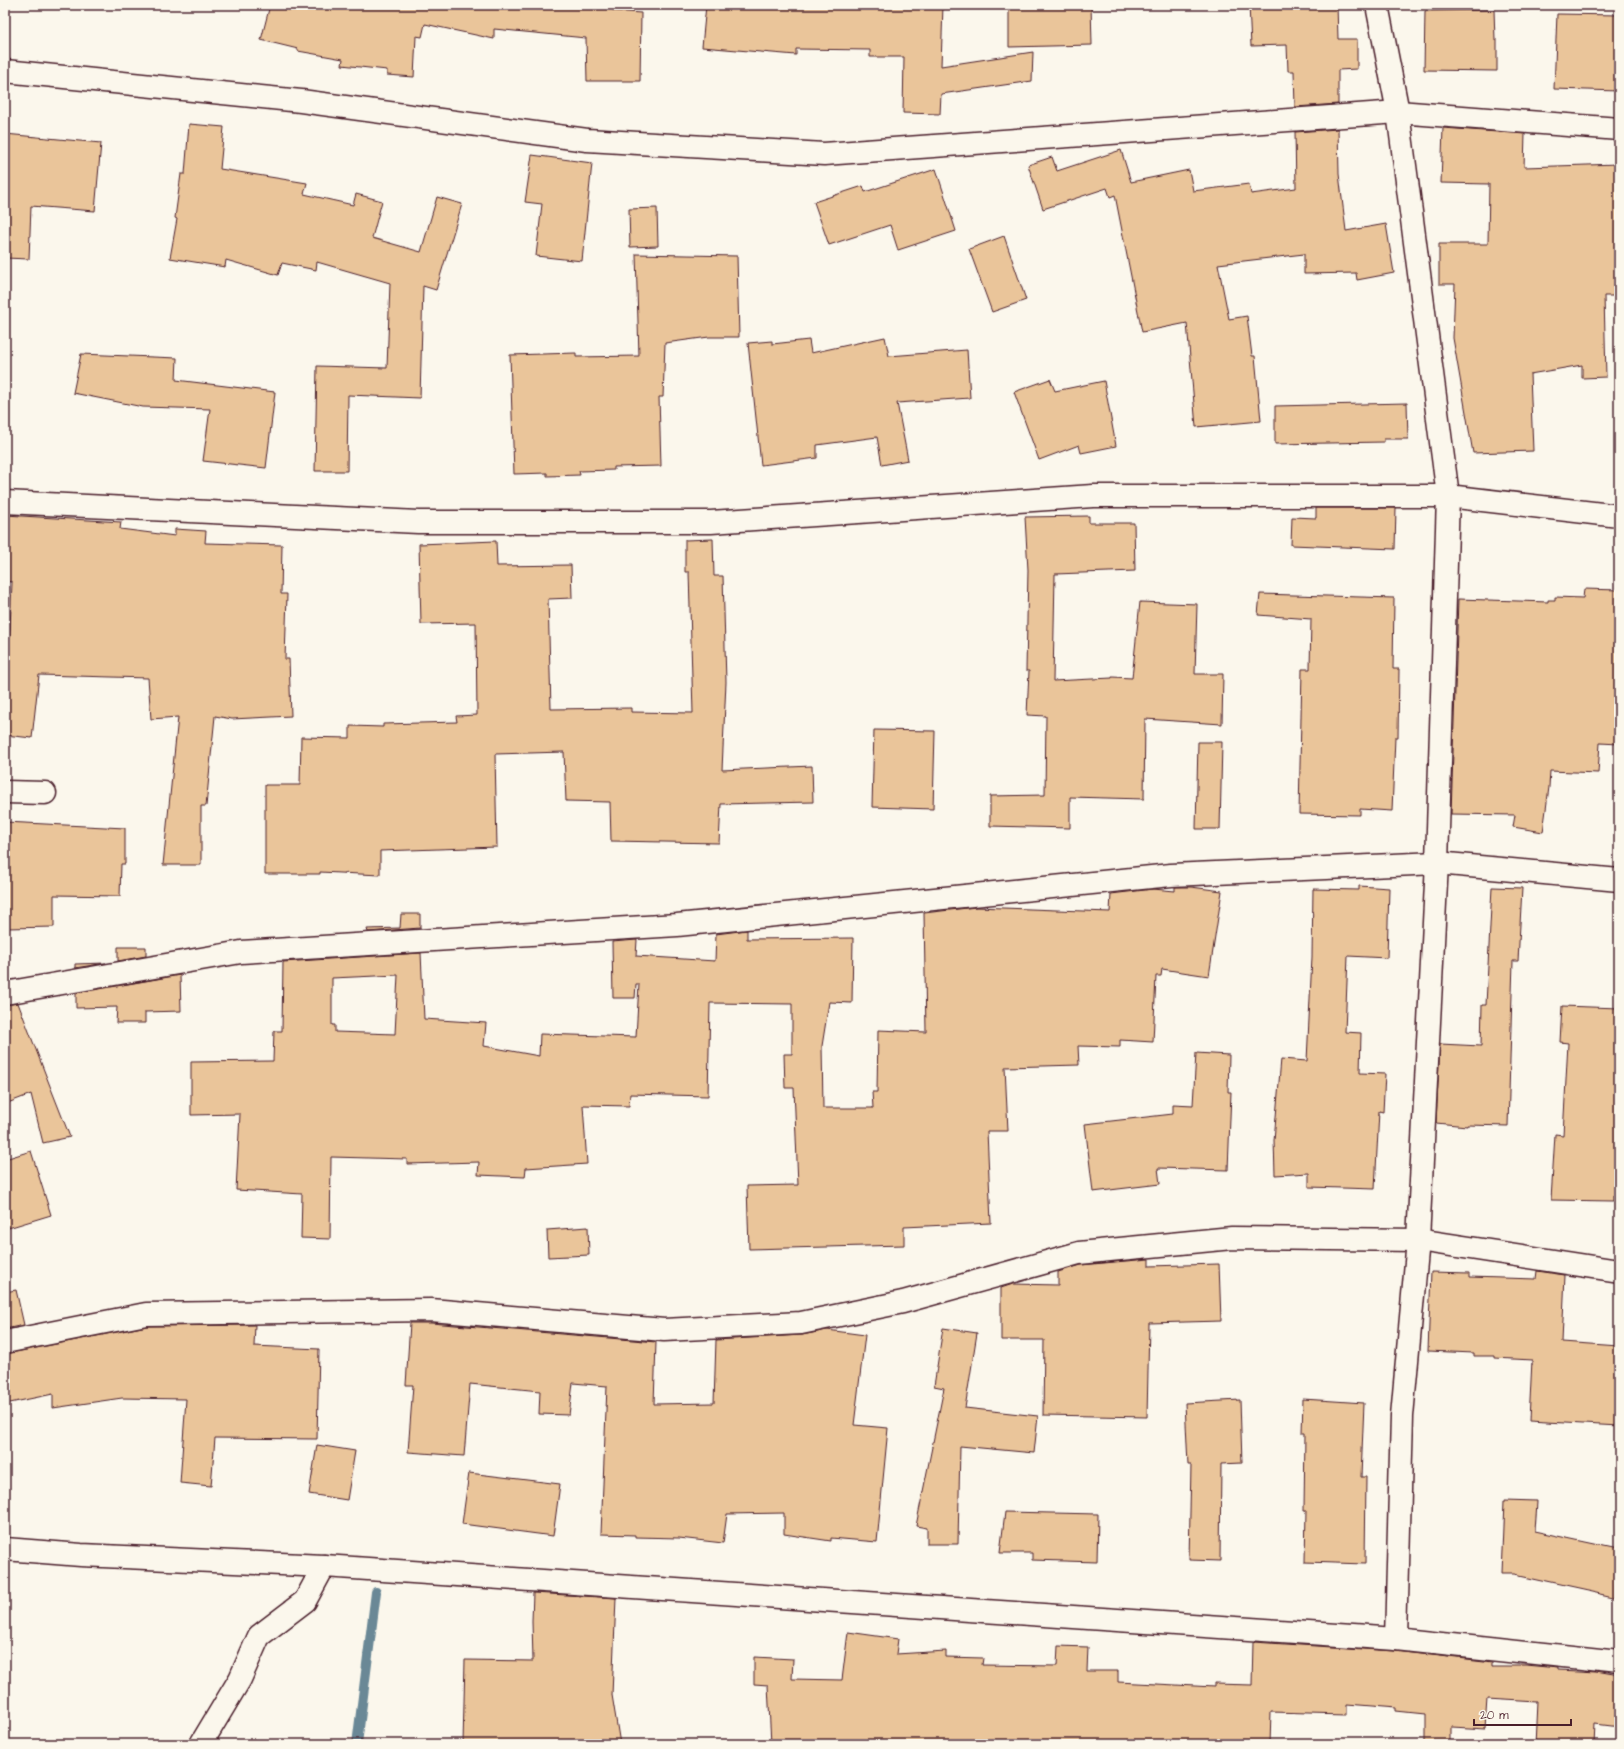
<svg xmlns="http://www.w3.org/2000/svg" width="1624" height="1749" font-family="'Architects Daughter',sans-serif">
<rect width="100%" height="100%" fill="#fbf7ec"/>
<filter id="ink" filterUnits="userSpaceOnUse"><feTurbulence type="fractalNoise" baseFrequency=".025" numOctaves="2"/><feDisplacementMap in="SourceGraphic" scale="8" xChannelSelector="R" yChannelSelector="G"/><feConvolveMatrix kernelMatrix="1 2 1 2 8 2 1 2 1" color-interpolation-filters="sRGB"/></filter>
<g filter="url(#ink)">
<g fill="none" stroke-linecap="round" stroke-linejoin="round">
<!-- stream -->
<polyline stroke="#6a8896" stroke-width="10" points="357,1744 376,1592"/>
</g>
<!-- building -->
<g fill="#eac59a" stroke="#4a1f2b" fill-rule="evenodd">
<polygon points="270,5 614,5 613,11 641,13 640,81 587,81 586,38 494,29 494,39 425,24 422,37 416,36 414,77 387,75 387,70 342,65 343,59 298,51 298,49 261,40"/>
<polygon points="706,5 943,5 941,66 1033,52 1032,81 941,94 940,114 903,113 904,57 870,57 870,50 796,49 796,55 702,47"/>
<polygon points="1009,5 1091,5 1092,45 1009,47"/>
<polygon points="1249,5 1337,5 1338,39 1357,39 1357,69 1338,70 1338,104 1295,107 1294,71 1288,71 1287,45 1251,46"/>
<polygon points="1494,10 1495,40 1497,40 1497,71 1424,70 1425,11"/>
<polygon points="1557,14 1619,15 1619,91 1554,89"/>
<polygon points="189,124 224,127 220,169 307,183 304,194 353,205 356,194 382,201 372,238 421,252 437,197 462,204 436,290 423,286 420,398 348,395 347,471 315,471 317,366 387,368 390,283 317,262 316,270 282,263 278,275 226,260 225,267 170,258 177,219 175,218 181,174 185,174"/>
<polygon points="1443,128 1525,134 1524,167 1619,164 1619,250 1616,250 1618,296 1604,296 1606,377 1582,378 1582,365 1530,374 1533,451 1473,453 1453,338 1455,284 1439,284 1439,244 1488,244 1489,184 1441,183"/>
<polygon points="1338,129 1339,174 1346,231 1386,224 1394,273 1357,280 1356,273 1304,274 1304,254 1218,264 1229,319 1247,316 1252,356 1255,356 1261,421 1196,427 1187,323 1142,332 1115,195 1110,197 1107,188 1043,209 1028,165 1052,157 1057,171 1121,150 1131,182 1189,170 1193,191 1249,184 1251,194 1296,188 1295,132"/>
<polygon points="5,134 101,143 95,211 31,206 29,259 5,258"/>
<polygon points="532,155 592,163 582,261 536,256 542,204 525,202"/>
<polygon points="936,169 956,231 898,250 890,225 829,245 814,202 863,186 865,192"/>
<polygon points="657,208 658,246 630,247 629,209"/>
<polygon points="1004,236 1026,300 992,312 969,249"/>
<polygon points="636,254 737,256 739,337 709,337 665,343 663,397 659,397 661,466 614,467 614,470 579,471 580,475 547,476 547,473 514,474 510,355 576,353 576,357 639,356"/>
<polygon points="885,337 889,356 967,350 970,398 897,403 908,460 882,465 877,437 817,445 817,458 761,465 748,343 772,341 772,344 809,340 811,353"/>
<polygon points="81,354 177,358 176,380 275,392 266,468 203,461 210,409 143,407 73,393"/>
<polygon points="1050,379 1055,391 1104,381 1116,446 1081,453 1079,445 1039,460 1014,392"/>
<polygon points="1407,403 1408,439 1384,439 1384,442 1275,444 1275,406"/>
<polygon points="1316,508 1396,508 1395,549 1291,545 1292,517 1316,518"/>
<polygon points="5,515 121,522 120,529 175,536 175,529 206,531 205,543 282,545 281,594 287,594 285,659 289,659 291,716 232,719 215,716 206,806 201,806 201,865 163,865 178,717 151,719 148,678 39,675 32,738 5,735 5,703 8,674 12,582 5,581"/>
<polygon points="1089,516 1089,523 1134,523 1135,571 1055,574 1053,681 1112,678 1112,677 1132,678 1140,602 1197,604 1195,674 1223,674 1222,724 1145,719 1144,799 1070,797 1070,828 990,826 990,796 1045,795 1046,716 1027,715 1029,671 1026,671 1028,570 1025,517"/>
<polygon points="713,539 714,576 723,576 726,682 722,770 812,766 813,802 721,804 719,843 611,841 610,802 566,801 564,752 495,754 497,847 380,851 380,875 320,872 320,874 265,874 265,785 300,785 301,737 350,738 350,726 383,727 383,724 457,722 456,716 477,715 476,623 421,624 419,544 496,541 497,566 571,565 572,598 548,599 551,709 631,708 631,712 693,713 689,572 685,572 685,540"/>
<polygon points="1584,589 1619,590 1619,744 1600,743 1598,773 1550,771 1549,787 1543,832 1513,827 1515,815 1451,814 1458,599 1548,602 1548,600 1555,600 1555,597 1583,598"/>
<polygon points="1260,594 1394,598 1393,669 1399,669 1398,737 1395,737 1392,811 1360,809 1360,815 1299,814 1302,669 1310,669 1311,619 1258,615"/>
<polygon points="874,730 935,731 933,809 872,807"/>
<polygon points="1198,742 1222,742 1220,829 1196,829"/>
<polygon points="5,822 125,828 125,864 121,864 120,896 54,895 54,927 7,928"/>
<polygon points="1359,886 1389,888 1387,958 1348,956 1345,1032 1361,1033 1360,1073 1385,1074 1383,1112 1379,1111 1375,1189 1309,1187 1309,1173 1275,1175 1274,1140 1281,1059 1307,1061 1312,957 1313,889 1359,890"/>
<path d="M1175,887h16l31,4 -13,85 -47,-7 -1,7h-5l-3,66 -33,-2v7l-42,-1 1,19 -74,2 3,64h-21l4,92 -87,4v18l-155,4 -2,-63 51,-1 -4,-97h-9l-1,-34h8v-50l-82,-1 -2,93 -78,-2 -1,12 -46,-1 4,59 -61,4 -1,9 -47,-2 1,-13 -72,2v-5l-76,-2 -1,82 -29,-1 1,-44 -66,-4 4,-76 -49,1v-53l82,-1 1,-30h8l1,-69 138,-9 3,66 62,4 -2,23 55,10 1,-22 96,3 3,-53h-3l-1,14h-22l-1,-56 25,-2 -1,16 79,5 1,-27 31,-4v9l106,-1 -1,65 -23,-1 -7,44 1,62h50l-1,-16h5l1,-62 48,2 -2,-119 52,-6 134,5 1,-18 42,-5 22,2zM398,975l-3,59 -60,-2v-7h-3v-47z"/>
<polygon points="1492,887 1522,888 1518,961 1513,961 1508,1126 1467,1125 1467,1126 1436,1123 1440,1044 1481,1046 1482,1005 1486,1005"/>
<polygon points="401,914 420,914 420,928 368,932 367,929 400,928"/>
<polygon points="118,947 146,947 146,956 118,961"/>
<polygon points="106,963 75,968 75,964"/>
<polygon points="180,975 181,1011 145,1012 145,1023 116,1023 117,1007 76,1008 76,993"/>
<polygon points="18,1003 50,1086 70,1137 43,1143 31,1094 5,1104 5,1005"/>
<polygon points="1562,1006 1619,1008 1619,1196 1613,1196 1613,1201 1551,1200 1555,1134 1563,1135 1568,1043 1560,1042"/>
<polygon points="1196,1053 1229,1055 1228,1092 1231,1092 1228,1170 1158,1168 1160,1184 1093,1192 1085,1124 1173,1114 1173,1104 1193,1105"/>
<polygon points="31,1151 51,1215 5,1229 5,1159"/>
<polygon points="588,1227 589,1255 548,1257 547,1230"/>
<polygon points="1149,1259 1149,1266 1219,1264 1221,1321 1149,1323 1147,1417 1043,1415 1044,1340 1001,1340 1001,1288 1013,1284 1058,1285 1058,1272 1081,1265"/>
<polygon points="1537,1271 1565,1275 1562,1342 1619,1346 1619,1426 1529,1421 1532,1360 1495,1358 1495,1356 1474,1356 1474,1353 1428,1351 1431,1272 1469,1273 1469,1277 1536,1279"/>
<polygon points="16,1290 24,1325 5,1329 5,1292"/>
<polygon points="410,1323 431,1323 656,1342 654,1404 714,1403 716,1340 802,1335 827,1330 865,1335 854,1425 888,1428 877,1542 831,1538 831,1541 784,1534 784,1513 727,1514 723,1543 679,1538 635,1537 635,1535 601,1534 607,1386 573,1383 569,1415 539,1414 540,1391 470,1384 464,1456 408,1452 413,1385 406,1385"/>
<polygon points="255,1325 254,1346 319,1349 317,1439 215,1438 211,1486 180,1483 186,1399 122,1398 53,1408 53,1394 5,1404 5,1354 147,1326"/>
<polygon points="943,1328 977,1333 965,1408 1038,1416 1034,1453 960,1446 958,1544 927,1544 927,1528 916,1526 944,1388 934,1386"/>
<polygon points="1303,1399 1364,1403 1361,1477 1366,1477 1365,1564 1305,1562 1306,1510 1304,1510 1305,1433 1302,1433"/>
<polygon points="1240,1400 1242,1463 1221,1464 1220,1561 1189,1560 1191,1465 1188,1465 1185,1403"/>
<polygon points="317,1445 355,1451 347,1500 309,1494"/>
<polygon points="469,1473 560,1484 553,1536 462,1524"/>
<polygon points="1504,1501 1537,1502 1535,1531 1619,1549 1619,1598 1514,1575 1501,1575"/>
<polygon points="1005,1512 1098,1514 1097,1562 1032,1560 1032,1553 1000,1553"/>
<polygon points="533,1593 616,1598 612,1695 620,1744 463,1744 465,1660 533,1661 532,1621"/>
<polygon points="848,1632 898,1639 896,1654 946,1651 946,1657 983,1658 982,1665 1057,1666 1058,1646 1088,1647 1087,1671 1118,1671 1118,1682 1214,1687 1214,1684 1252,1685 1253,1642 1395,1651 1492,1662 1492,1666 1526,1666 1559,1669 1559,1671 1596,1673 1619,1677 1619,1727 1594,1724 1593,1744 1536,1744 1538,1702 1488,1699 1486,1728 1452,1726 1452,1744 1425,1744 1425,1714 1396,1711 1396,1708 1346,1704 1346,1714 1271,1712 1270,1744 771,1744 768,1685 754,1684 754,1657 793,1659 792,1679 842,1680"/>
</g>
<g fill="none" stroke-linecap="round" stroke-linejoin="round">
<defs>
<g id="minor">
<polyline points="1377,5 1398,112 1448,496 1437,863 1418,1240 1402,1416 1396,1639"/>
<polyline points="5,71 301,101 587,140 824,154 1398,112 1619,129"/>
<polyline points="5,502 418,522 711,522 1093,496 1448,496 1619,516"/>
<polyline points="5,792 45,793"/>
<polyline points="5,993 241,952 677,925 1171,875 1437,863 1619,880"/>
<polyline points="5,1342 146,1314 431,1310 664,1330 801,1323 903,1302 1079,1253 1232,1238 1418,1240 1619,1271"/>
<polyline points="5,1549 81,1555 324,1566 1396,1639 1619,1663"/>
<polyline points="201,1744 240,1679 259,1636 305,1601 324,1566"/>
</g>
</defs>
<!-- minor casing -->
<use href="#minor" stroke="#4a1f2b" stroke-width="25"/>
<!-- minor -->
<use href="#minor" stroke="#fbf7ec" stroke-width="22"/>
</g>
</g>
<!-- margin -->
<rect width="1624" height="1749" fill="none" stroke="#fbf7ec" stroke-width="20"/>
<rect x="10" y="10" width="1604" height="1729" fill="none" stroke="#4a1f2b" stroke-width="1.5" filter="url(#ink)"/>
<!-- scale -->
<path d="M1474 1719v6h97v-6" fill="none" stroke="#4a1f2b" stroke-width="2"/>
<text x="1480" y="1719" font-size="12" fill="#4a1f2b" stroke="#fbf7ec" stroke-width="3" paint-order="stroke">20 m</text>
</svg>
